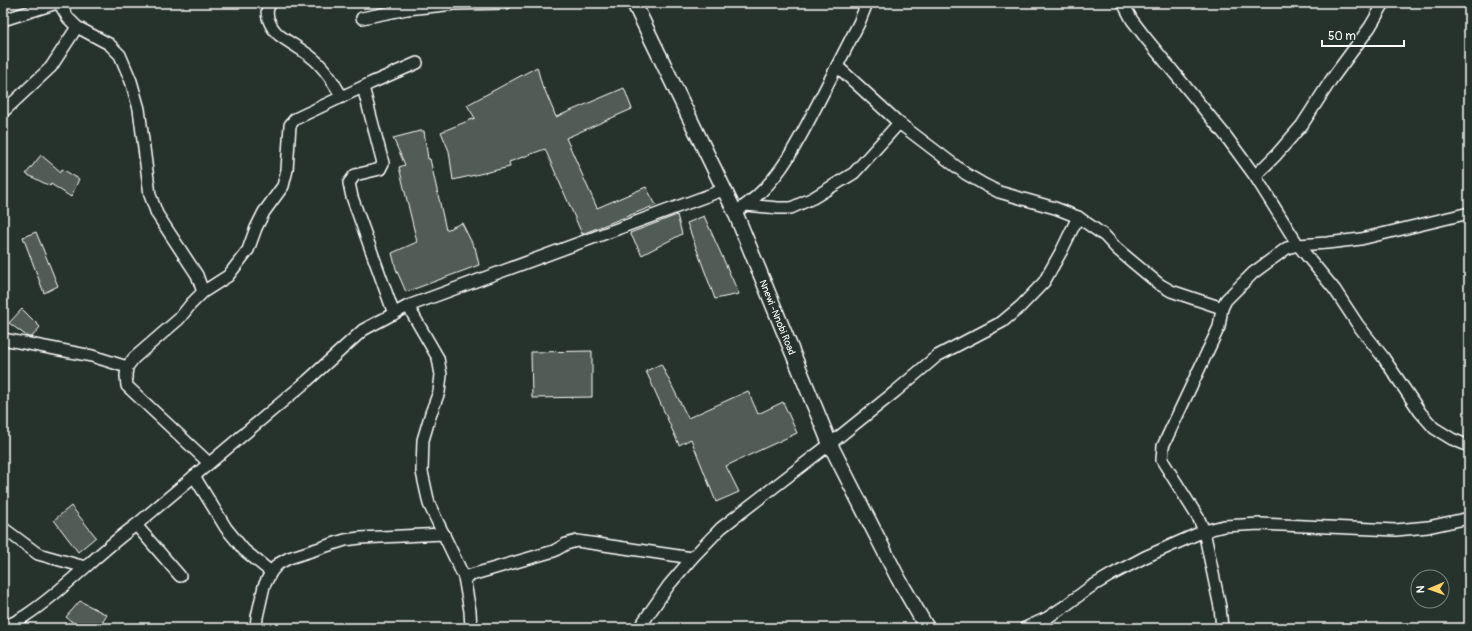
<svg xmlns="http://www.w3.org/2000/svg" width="1472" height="631" font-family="Pangolin,sans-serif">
<rect width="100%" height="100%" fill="#26332d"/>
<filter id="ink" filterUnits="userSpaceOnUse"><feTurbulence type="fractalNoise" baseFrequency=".025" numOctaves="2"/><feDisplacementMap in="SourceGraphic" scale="8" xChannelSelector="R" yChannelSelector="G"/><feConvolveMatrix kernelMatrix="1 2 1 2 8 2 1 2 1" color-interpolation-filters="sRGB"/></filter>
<g filter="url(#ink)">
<!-- building -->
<g fill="#515c57" stroke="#fff">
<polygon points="537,67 543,89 544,88 556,117 624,88 632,109 566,138 597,208 646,187 656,205 582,234 545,149 509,162 510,167 453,180 449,151 441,132 475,118 467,105"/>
<polygon points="420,131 424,131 428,159 430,159 446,230 462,223 474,247 475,247 479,265 406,292 396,269 392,253 417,242 399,167 405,165 393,138"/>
<polygon points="41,155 61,172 62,169 79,179 71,197 51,184 50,186 26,174"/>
<polygon points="677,215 682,234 642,255 630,233"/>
<polygon points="704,216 739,294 715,299 687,223"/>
<polygon points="36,232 58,286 44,293 23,237"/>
<polygon points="22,309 40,327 32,337 28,337 9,323"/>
<polygon points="592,351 592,397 532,398 531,352"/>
<polygon points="661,364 688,418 748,391 758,414 783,402 797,433 726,466 739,492 716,502 691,439 679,445 646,371"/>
<polygon points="71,506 96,537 78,552 54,520"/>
<polygon points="80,601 107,615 99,628 80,628 66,617"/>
</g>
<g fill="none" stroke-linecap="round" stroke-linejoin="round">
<defs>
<g id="minor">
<polyline points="59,3 68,18 77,27 109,44 120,55 131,81 139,109 150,195 157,214 197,275 203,292"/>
<path d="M271,3c-9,9 0,25 8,32 13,10 29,17 40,29 10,10 16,21 23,33"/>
<polyline points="1123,3 1132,20 1145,37 1225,135 1255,176 1298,245 1335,290 1358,325 1383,357 1420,412 1434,428 1452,439 1469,446"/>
<polyline points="362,18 407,9 455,4 506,3"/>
<polyline points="3,20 57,3"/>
<polyline points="837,66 899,123 966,174 985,185 999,192 1055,208 1078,217 1105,236 1117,249 1159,284 1171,291 1222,308"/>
<polyline points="363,87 383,163 380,169 355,175 349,183 352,197 394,314"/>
<polyline points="3,112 51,67 77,27"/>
<polyline points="1255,176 1276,155 1302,125 1331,80 1370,27 1384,3"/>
<polyline points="746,205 778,208 791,208 813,198 854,173 899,123"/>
<path d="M735,212c42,-25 60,-65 82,-107 14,-27 28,-55 42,-82l8,-20"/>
<polyline points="408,306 438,358 441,375 439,392 431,413 423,440 422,472 429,504 464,577 470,611 471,628"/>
<polyline points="3,339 92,356 127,367"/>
<polyline points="209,463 127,386 126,376 127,367 134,358 179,319 191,304 203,292 228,276 248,250 256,228 264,212 283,186 287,170 290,125 295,119 371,83 417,63"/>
<polyline points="194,476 226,528 244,550 271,572"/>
<polyline points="136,525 180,576"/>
<polyline points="3,528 38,554 85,567"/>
<polyline points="464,577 554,551 566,544 577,541 692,558"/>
<path d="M3,628c7,-4 15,-7 22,-12 40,-26 72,-63 111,-91l171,-144 56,-51 45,-24 315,-116"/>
<polyline points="256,628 257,617 264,586 271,572 278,564 289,558 345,540 360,538 444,534"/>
<polyline points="639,628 669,585 692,558 721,528 830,444 896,391 937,356 1002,322 1020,307 1044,282 1062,250 1078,217"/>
<polyline points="1025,628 1047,618 1065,606 1089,588 1111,575 1145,557 1204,531 1224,526 1260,524 1396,530 1428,527 1469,518"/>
<polyline points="1222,628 1220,607 1204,531 1199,519 1162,460 1163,446 1219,327 1222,308 1226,300 1253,273 1287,248 1298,245 1327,243 1361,239 1469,213"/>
</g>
<polyline id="major" points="634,3 735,212 830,444 898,578 927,628"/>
</defs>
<!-- minor casing -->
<use href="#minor" stroke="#fff" stroke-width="14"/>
<!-- major casing -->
<use href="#major" stroke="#fff" stroke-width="17"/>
<!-- minor -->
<use href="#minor" stroke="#26332d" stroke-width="11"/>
<!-- major -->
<use href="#major" stroke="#26332d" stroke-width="14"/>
</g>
</g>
<g text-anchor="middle" stroke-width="4" stroke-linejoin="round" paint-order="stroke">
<!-- street labels -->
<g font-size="10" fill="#fff" stroke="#26332d">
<text transform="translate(778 317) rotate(68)" y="4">Nnewi -Nnobi Road</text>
</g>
</g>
<!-- margin -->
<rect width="1472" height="631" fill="none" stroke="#26332d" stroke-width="16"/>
<rect x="8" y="8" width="1456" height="615" fill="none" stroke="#fff" stroke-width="1.5" filter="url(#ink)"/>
<!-- north arrow -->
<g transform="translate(1430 589) rotate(268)"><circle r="19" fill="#26332d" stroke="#7d8581"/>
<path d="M0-3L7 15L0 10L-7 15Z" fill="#ffd166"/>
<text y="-6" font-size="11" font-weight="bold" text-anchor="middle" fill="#ffffff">N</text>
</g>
<!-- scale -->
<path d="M1322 40v6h82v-6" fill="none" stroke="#ffffff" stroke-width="2"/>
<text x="1328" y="40" font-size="12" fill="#ffffff" stroke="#26332d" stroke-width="3" paint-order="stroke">50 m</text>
</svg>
